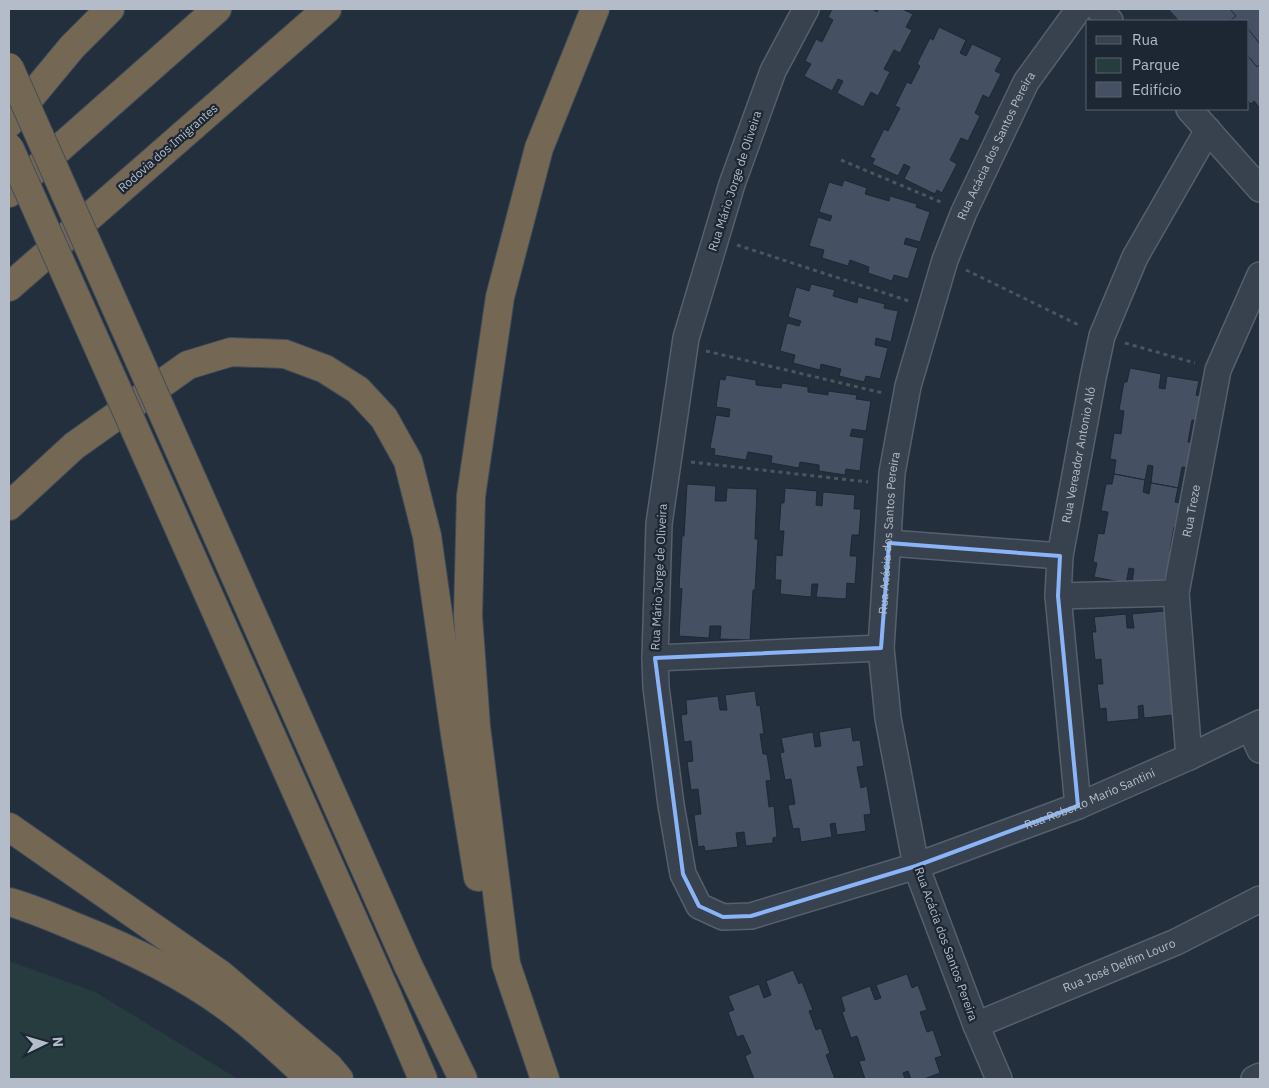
<svg xmlns="http://www.w3.org/2000/svg" width="1269" height="1088" font-family="'IBM Plex Sans',sans-serif">
<rect width="100%" height="100%" fill="#242f3e"/>
<!-- green -->
<polygon fill="#263c3f" points="9,961 95,992 238,1079 9,1079"/>
<!-- building -->
<g fill="#455162" stroke="#1f2835" fill-rule="evenodd">
<path d="M832,9h40l5,3 2,-3h23l11,5 -7,13 6,3 -12,23 -6,-3 -10,19 6,3 -12,24 -7,-4 -8,15 -26,-14 6,-12 -5,-2 -6,12 -28,-15 7,-12 -6,-3 11,-22 6,3 11,-22 -5,-3zM862,27l8,4 -11,24 -9,-4z"/>
<polygon points="832,9 872,9 877,12 879,9 902,9 913,14 906,27 912,30 900,53 894,50 884,69 890,72 878,96 871,92 863,107 837,93 843,81 838,79 832,91 804,76 811,64 805,61 816,39 822,42 833,20 828,17"/>
<polygon points="1168,9 1208,9 1218,21 1179,21"/>
<polygon points="1168,9 1260,9 1260,106 1259,107 1254,101 1251,104 1248,101 1248,21 1179,21"/>
<polygon points="1230,9 1260,9 1260,44 1248,29 1248,21 1230,21 1236,16"/>
<path d="M939,27l27,13 -6,13 6,3 6,-12 30,14 -7,13 6,3 -12,24 -6,-3 -8,18 5,3 -12,25 -7,-3 -11,22 7,4 -15,29 -5,-3 -2,4 -31,-15 6,-12 -6,-3 -6,12 -26,-12 3,-5 -5,-2 14,-28 4,2 12,-23 -5,-2 12,-24 4,2 9,-18 -3,-2 13,-26 3,2zM957,56l8,4 -4,7 -7,-4zM948,76l8,4 -13,25 -8,-4zM931,107l8,4 -4,6 -7,-4zM925,121l8,4 -12,25 -8,-4zM910,152l7,4 -3,6 -8,-4z"/>
<polygon points="939,27 966,40 960,53 966,56 972,44 1002,58 995,71 1001,74 989,98 983,95 975,113 980,116 968,141 961,138 950,160 957,164 942,193 937,190 935,194 904,179 910,167 904,164 898,176 872,164 875,159 870,157 884,129 888,131 900,108 895,106 907,82 911,84 920,66 917,64 930,38 933,40"/>
<polygon points="1248,56 1257,67 1260,64 1260,106 1259,107 1254,101 1251,104 1248,101"/>
<path d="M844,180l23,8 -2,6 24,7 1,-5 27,8 -1,3 14,5 -10,30 -14,-4 -2,6 14,4 -10,31 -14,-4 -2,6 -24,-8 1,-6 -19,-7 -2,6 -26,-8 2,-8 -15,-4 9,-29 12,4 2,-5 -13,-4 10,-30 13,4zM861,224l25,7 -2,9 -25,-8z"/>
<polygon points="844,180 867,188 865,194 889,201 890,196 917,204 916,207 930,212 920,242 906,238 904,244 918,248 908,279 894,275 892,281 868,273 869,267 850,260 848,266 822,258 824,250 809,246 818,217 830,221 832,216 819,212 829,182 842,186"/>
<path d="M811,284l24,6 -2,6 24,7 1,-6 27,7 -1,4 14,3 -7,31 -15,-4 -1,7 13,3 -8,31 -14,-3 -2,6 -25,-6 2,-7 -20,-5 -1,6 -27,-7 2,-8 -15,-4 7,-28 12,3 2,-5 -13,-4 8,-30 13,4zM831,327l25,6 -2,8 -25,-6z"/>
<polygon points="811,284 835,290 833,296 857,303 858,297 885,304 884,308 898,311 891,342 876,338 875,345 888,348 880,379 866,376 864,382 839,376 841,369 821,364 820,370 793,363 795,355 780,351 787,323 799,326 801,321 788,317 796,287 809,291"/>
<path d="M1130,368l31,6 -2,14 6,1 2,-13 32,5 -3,14 7,1 -5,25 -6,-1 -4,22 6,1 -4,25 -8,-1 -4,21 -27,-5 2,-17 -5,-1 -3,15 -31,-6 2,-14 -6,-1 4,-26 7,1 3,-23 -5,-1 5,-28h3zM1154,410l9,2 -4,25 -9,-1z"/>
<polygon points="1130,368 1161,374 1159,388 1165,389 1167,376 1199,381 1196,395 1203,396 1198,421 1192,420 1188,442 1194,443 1190,468 1182,467 1178,488 1151,483 1153,466 1148,465 1145,480 1114,474 1116,460 1110,459 1114,433 1121,434 1124,411 1119,410 1124,382 1127,382"/>
<path d="M726,375l30,5v5l25,3 1,-5 26,4v5l20,3v-4l29,4 -1,4 15,2 -5,30 -14,-2 -2,7 14,2 -4,33 -14,-2 -1,6 -26,-4v-6l-19,-3 -1,6 -28,-5 1,-7 -24,-4 -2,8 -32,-5 1,-6 -5,-1 6,-33 13,2 1,-8 -14,-2 4,-28 5,1zM750,412l27,5 -1,8 -28,-4zM785,417l7,2 -1,8 -8,-1zM799,420l27,4 -1,9 -27,-4z"/>
<polygon points="726,375 756,380 756,385 781,388 782,383 808,387 808,392 828,395 828,391 857,395 856,399 871,401 866,431 852,429 850,436 864,438 860,471 846,469 845,475 819,471 819,465 800,462 799,468 771,463 772,456 748,452 746,460 714,455 715,449 710,448 716,415 729,417 730,409 716,407 720,379 725,380"/>
<path d="M1114,474l31,6 -2,12 6,2 2,-11 27,5 -3,14 9,2 -4,24 -6,-1 -4,23 7,1 -5,24 -6,-1 -3,14 -31,-5 2,-14 -5,-1 -3,15 -32,-6 3,-14 -4,-1 5,-29 6,1 4,-22 -7,-1 5,-27h6zM1137,520l8,2 -5,25 -8,-1z"/>
<polygon points="1114,474 1145,480 1143,492 1149,494 1151,483 1178,488 1175,502 1184,504 1180,528 1174,527 1170,550 1177,551 1172,575 1166,574 1163,588 1132,583 1134,569 1129,568 1126,583 1094,577 1097,563 1093,562 1098,533 1104,534 1108,512 1101,511 1106,484 1112,484"/>
<path d="M687,484l29,2 -1,15h11l1,-13 30,1 -2,50h3l-3,51h-2l-3,50 -30,-1 1,-13h-11l-1,12 -30,-2 3,-47 -3,-1 3,-52h2zM716,506l10,1 -1,10 -9,-1zM715,523l11,1 -1,24 -11,-1zM714,557h10l-1,10 -9,-1zM713,575l11,1 -2,23h-10zM712,606l9,1v9h-10z"/>
<polygon points="687,484 716,486 715,501 726,501 727,488 757,489 755,539 758,539 755,590 753,590 750,640 720,639 721,626 710,626 709,638 679,636 682,589 679,588 682,536 684,536"/>
<path d="M785,488l32,3 -1,14 6,1 1,-14 32,3 -1,14h7l-2,26h-7l-2,21h7l-2,28 -8,-1 -1,16 -30,-2 2,-13h-6l-1,13 -31,-3 1,-14h-6l1,-25 6,1 2,-25h-5l2,-28h3zM813,528h9l-2,26h-8z"/>
<polygon points="785,488 817,491 816,505 822,506 823,492 855,495 854,509 861,509 859,535 852,535 850,556 857,556 855,584 847,583 846,599 816,597 818,584 812,584 811,597 780,594 781,580 775,580 776,555 782,556 784,531 779,531 781,503 784,503"/>
<path d="M1164,611l2,14 6,-1 1,91 -29,3 -1,-13 -5,1 1,13 -32,3 -1,-14 -6,1 -3,-25h6l-2,-25 -6,1 -3,-28h4l-2,-15 32,-3 1,14h7l-2,-14zM1137,650l3,26 -8,1 -3,-26z"/>
<polygon points="1164,611 1166,625 1172,624 1173,715 1144,718 1143,705 1138,706 1139,719 1107,722 1106,708 1100,709 1097,684 1103,684 1101,659 1095,660 1092,632 1096,632 1094,617 1126,614 1127,628 1134,628 1132,614"/>
<path d="M755,691l2,15 3,-1 4,29h-4l3,20h4l4,26 -5,1 3,26 5,-1 3,31 -4,1v5l-27,3 -2,-14 -8,1 2,14 -33,4 -1,-5 -6,1 -4,-32 7,-1 -3,-25 -7,1 -4,-28 6,-1 -2,-20 -7,1 -3,-27 6,-1 -1,-14 32,-4 2,14h7l-2,-15zM731,735l3,28h-8l-4,-27zM736,770l1,7 -8,1 -1,-7zM738,785l3,27 -9,1 -3,-27zM742,819l1,8 -9,1 -1,-8z"/>
<polygon points="755,691 757,706 760,705 764,734 760,734 763,754 767,754 771,780 766,781 769,807 774,806 777,837 773,838 773,843 746,846 744,832 736,833 738,847 705,851 704,846 698,847 694,815 701,814 698,789 691,790 687,762 693,761 691,741 684,742 681,715 687,714 686,700 718,696 720,710 727,710 725,695"/>
<path d="M851,727l2,14 7,-1 4,26 -7,1 4,21 6,-2 4,28 -7,1 2,16 -29,4 -2,-12 -5,1 2,13 -31,5 -2,-14 -6,1 -5,-24 7,-1 -4,-25 -6,1 -5,-27 4,-1 -3,-14 32,-6 2,15 6,-1 -2,-14zM823,753l1,8 -8,1 -1,-7zM826,768l5,25 -9,2 -4,-26z"/>
<polygon points="851,727 853,741 860,740 864,766 857,767 861,788 867,786 871,814 864,815 866,831 837,835 835,823 830,824 832,837 801,842 799,828 793,829 788,805 795,804 791,779 785,780 780,753 784,752 781,738 813,732 815,747 821,746 819,732"/>
<path d="M793,970l6,14 3,-2 11,28 -4,1 7,19 5,-2 9,25 -4,2 9,24 5,-2v2h-35l-6,-14 -8,3 4,11h-41l-9,-23 6,-3 -8,-18 -6,2 -9,-25 6,-2 -6,-14 31,-12 5,14 7,-3 -5,-14zM773,998l3,7 -8,3 -3,-7zM781,1019l10,25 -8,4 -10,-26zM794,1051l3,7 -8,3 -2,-7z"/>
<polygon points="793,970 799,984 802,982 813,1010 809,1011 816,1030 821,1028 830,1053 826,1055 835,1079 840,1077 840,1079 754,1079 745,1056 751,1053 743,1035 737,1037 728,1012 734,1010 728,996 759,984 764,998 771,995 766,981"/>
<path d="M907,974l5,14 6,-3 9,25 -7,2 7,20 6,-2 9,26 -7,2 5,15 -16,6h-13l-3,-8 -5,2 2,6h-40l-6,-18 6,-1 -8,-24 -6,2 -9,-26 3,-1 -4,-14 29,-11 5,14 6,-2 -5,-13zM890,1019l9,24 -8,3 -9,-24z"/>
<polygon points="907,974 912,988 918,985 927,1010 920,1012 927,1032 933,1030 942,1056 935,1058 940,1073 924,1079 911,1079 908,1071 903,1073 905,1079 865,1079 859,1061 865,1060 857,1036 851,1038 842,1012 845,1011 841,997 870,986 875,1000 881,998 876,985"/>
</g>
<g fill="none" stroke-linecap="round" stroke-linejoin="round">
<defs>
<g id="street">
<path id="s1" d="M806,9l-33,62 -41,113 -46,154 -27,186 -4,134 1,29 15,118 12,69 16,32 24,11 28,-1 165,-50 162,-60 111,-49 71,-34"/>
<polyline points="1099,9 1110,21"/>
<polyline points="1189,109 1260,189"/>
<polyline points="889,543 1060,556"/>
<polyline points="1058,596 1176,593"/>
<polyline points="655,658 881,648"/>
<polyline points="1250,728 1260,750"/>
<path id="s2" d="M1189,757l-13,-164 42,-223 42,-95"/>
<path id="s3" d="M1078,806l-20,-210 2,-40 33,-178 9,-42 33,-79 73,-127"/>
<path id="s4" d="M976,1025l200,-83 84,-43"/>
<path id="s5" d="M999,1079l-23,-54 -60,-159 -28,-148 -7,-70 11,-175 16,-87 37,-126 19,-48 62,-130 53,-73"/>
<polyline points="1254,1079 1260,1076"/>
</g>
<g id="highway">
<polyline points="9,123 72,47 110,9"/>
<polyline points="9,193 217,9"/>
<polyline points="9,287 327,9"/>
<polyline points="9,506 74,446 188,365 231,352 285,354 325,369 358,390 384,418 408,461 427,536 455,734 478,877"/>
<polyline points="9,827 220,974 329,1067 339,1079"/>
<path d="M9,902c22,6 43,15 64,24 53,21 108,47 154,81 30,22 57,47 83,72"/>
<polyline points="408,965 463,1079"/>
<polyline points="387,995 423,1079"/>
<polyline points="545,1079 506,964 476,727 468,616 471,496 500,297 539,148 595,9"/>
</g>
</defs>
<!-- street casing -->
<use href="#street" stroke="#565f6c" stroke-width="28"/>
<!-- highway casing -->
<use href="#highway" stroke="#434c59" stroke-width="30"/>
<!-- path -->
<g stroke="#44595c" stroke-width="3" stroke-dasharray="4 4" stroke-linecap="butt">
<polyline points="841,160 943,203"/>
<polyline points="737,245 909,301"/>
<polyline points="966,270 1081,326"/>
<polyline points="1125,343 1195,363"/>
<polyline points="706,351 883,393"/>
<polyline points="691,462 868,482"/>
</g>
<!-- street -->
<use href="#street" stroke="#38414e" stroke-width="25"/>
<!-- highway -->
<use href="#highway" stroke="#746855" stroke-width="28"/>
<defs>
<g id="highway-bridge">
<polyline points="9,67 408,965"/>
<polyline points="9,147 387,995"/>
</g>
</defs>
<!-- highway-bridge casing -->
<use href="#highway-bridge" stroke="#434c59" stroke-width="30" stroke-linecap="butt"/>
<!-- highway-bridge -->
<use href="#highway-bridge" stroke="#746855" stroke-width="28"/>
</g>
<!-- marked area -->
<path fill="none" stroke="#8ab4f8" stroke-width="4" stroke-linejoin="round" d="M889,543l171,13 -2,40 20,210 -162,60 -165,50 -28,1 -24,-11 -16,-32 -28,-216 226,-10z"/>
<g text-anchor="middle" stroke-width="4.5" stroke-linejoin="round" paint-order="stroke">
<!-- street labels -->
<g font-size="12" fill="#b4bcc9" stroke="#1d2633">
<text dy="4" stroke="none"><textPath href="#s5" startOffset="970">Rua Acácia dos Santos Pereira</textPath></text>
<text transform="translate(168 148) rotate(-41)" y="4">Rodovia dos Imigrantes</text>
<text transform="translate(735 181) rotate(-72)" y="4">Rua Mário Jorge de Oliveira</text>
<text dy="4" stroke="none"><textPath href="#s3" startOffset="354">Rua Vereador Antonio Aló</textPath></text>
<text dy="4" stroke="none"><textPath href="#s2" startOffset="248">Rua Treze</textPath></text>
<text dy="4" stroke="none"><textPath href="#s5" startOffset="565">Rua Acácia dos Santos Pereira</textPath></text>
<text transform="translate(659 577) rotate(-87)" y="4">Rua Mário Jorge de Oliveira</text>
<text dy="4" stroke="none"><textPath href="#s1" startOffset="1340">Rua Roberto Mario Santini</textPath></text>
<text transform="translate(946 944) rotate(70)" y="4">Rua Acácia dos Santos Pereira</text>
<text dy="4" stroke="none"><textPath href="#s4" startOffset="155">Rua José Delfim Louro</textPath></text>
</g>
</g>
<!-- border -->
<rect width="1269" height="1088" fill="none" stroke="#b4bcc9" stroke-width="20"/>
<!-- legend -->
<rect x="1086" y="20" width="162" height="90" fill="#1d2633" stroke="#59626f"/>
<rect x="1096" y="36" width="25" height="8" fill="#38414e" stroke="#59626f"/>
<text x="1132" y="45" font-size="15" fill="#b4bcc9">Rua</text>
<rect x="1096" y="58" width="25" height="15" fill="#263c3f" stroke="#59626f"/>
<text x="1132" y="70" font-size="15" fill="#b4bcc9">Parque</text>
<rect x="1096" y="82" width="25" height="15" fill="#455162" stroke="#59626f"/>
<text x="1132" y="95" font-size="15" fill="#b4bcc9">Edifício</text>
<!-- north arrow -->
<g transform="translate(45 1043) rotate(85)" stroke="#1d2633" stroke-width="4" paint-order="stroke">
<path d="M0-4L9 19L0 12L-9 19Z" fill="#b4bcc9"/>
<text y="-8" font-size="14" font-weight="bold" text-anchor="middle" fill="#b4bcc9">N</text>
</g>
</svg>
